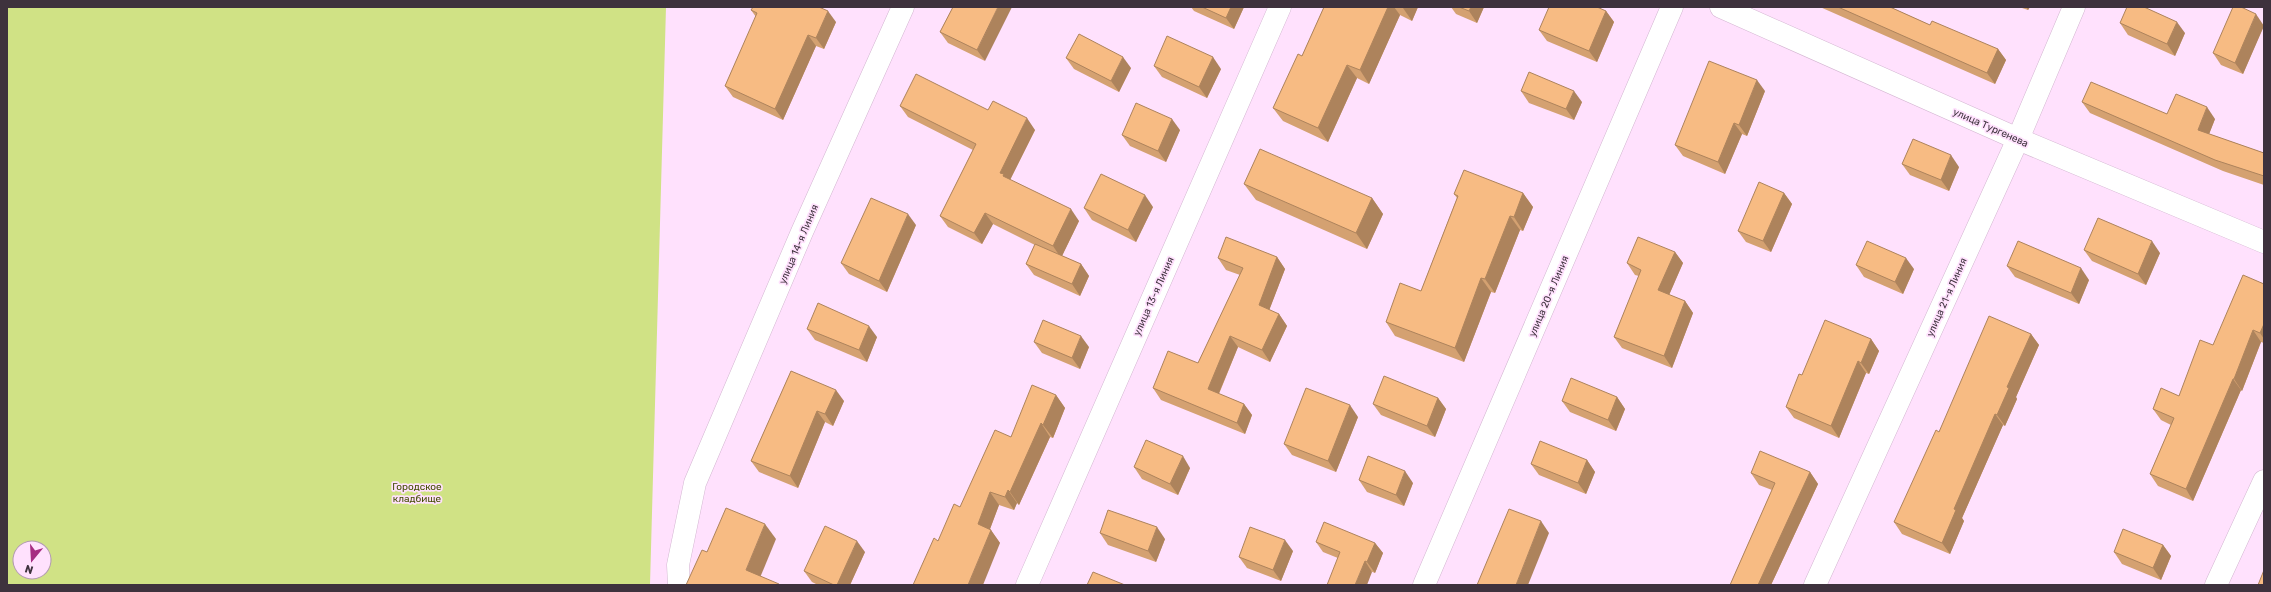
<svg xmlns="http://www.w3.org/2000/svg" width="2271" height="592" font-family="Rubik,sans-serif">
<rect width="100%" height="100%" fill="#ffe1fd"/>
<!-- green -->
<path fill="#d0e285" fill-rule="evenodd" d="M7,7h659l-16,578h-643zM20,548h24v24h-24z"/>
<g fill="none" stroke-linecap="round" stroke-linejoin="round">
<defs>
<g id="minor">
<polyline points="1721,7 2018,139 2264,242"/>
<polyline points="679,585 678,565 695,483 802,232 903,7"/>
<polyline points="1027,585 1280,7"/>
<polyline points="1424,585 1672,7"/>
<polyline points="1815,585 2018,139 2074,7"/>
<polyline points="2216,585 2264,481"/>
</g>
</defs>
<!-- minor casing -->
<use href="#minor" stroke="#d3b6d1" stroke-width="23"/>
<!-- minor -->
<use href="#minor" stroke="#fff" stroke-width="22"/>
</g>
<!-- wall -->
<g fill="#d4a171">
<polygon points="953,7 985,61 948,43 940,32"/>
<polygon points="1191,7 1244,7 1234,29 1194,11"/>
<polygon points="1324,7 1418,7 1412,21 1400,15 1369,84 1357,78 1328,142 1283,121 1273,108 1302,56"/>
<polygon points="1451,7 1484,7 1477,23 1456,14"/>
<polygon points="1820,7 1890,7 1930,25 1998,49 2006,60 1995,84"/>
<polygon points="2019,7 2030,7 2028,10"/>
<polygon points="751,10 836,22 824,49 816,46 783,120 733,97 725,86 756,17"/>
<polygon points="1606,11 1614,22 1597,62 1547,41 1539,30"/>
<polygon points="2120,23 2185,33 2175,56 2128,35"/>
<polygon points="2264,25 2243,74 2221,65 2213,53"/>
<polygon points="1066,58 1131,68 1119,92 1074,69"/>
<polygon points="1154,66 1221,69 1207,98 1162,77"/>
<polygon points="1521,91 1582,102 1574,120 1529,103"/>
<polygon points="1765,91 1747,136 1742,134 1725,174 1683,156 1675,145"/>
<polygon points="2082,102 2167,114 2215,119 2209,134 2264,153 2264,185 2223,171 2090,113"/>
<polygon points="900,106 988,110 1035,130 1010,180 1079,221 1062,256 1081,264 1089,276 1080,296 1034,275 1026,264 1035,245 993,224 982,244 948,227 940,216 973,150 908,117"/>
<polygon points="1180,130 1166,162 1130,146 1122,135"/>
<polygon points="1902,164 1959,167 1949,191 1910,175"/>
<polygon points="1244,184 1372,198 1383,214 1367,249 1256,200"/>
<polygon points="1523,193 1533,207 1523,231 1520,230 1495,293 1491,292 1464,362 1395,336 1386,322 1421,291 1457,198 1454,194"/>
<polygon points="1784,193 1792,204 1771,252 1746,242 1738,231"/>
<polygon points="1153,207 1136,242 1092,220 1084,208"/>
<polygon points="916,225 887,292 849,274 841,263"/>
<polygon points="2084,250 2160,253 2146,285 2092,261"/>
<polygon points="1675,252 1683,263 1669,295 1685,301 1693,313 1672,368 1622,348 1614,337 1639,276 1635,275 1627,263"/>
<polygon points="1277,257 1285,269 1269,310 1279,314 1287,326 1270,362 1238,347 1219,394 1244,404 1252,415 1245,434 1161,400 1153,388 1198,363 1240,275 1226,270 1218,258"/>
<polygon points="1856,265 1914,269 1903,294 1864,277"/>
<polygon points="2007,266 2089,280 2079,304 2015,277"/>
<polygon points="2264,284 2264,343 2261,342 2242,391 2241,390 2193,501 2158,486 2150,474 2171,425 2161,420 2153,409 2179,396 2213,345"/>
<polygon points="807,329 877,337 867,362 815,340"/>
<polygon points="2031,334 2039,345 2016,397 2017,399 2005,426 2003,425 1962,518 1964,521 1950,554 1902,534 1894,522 1939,432"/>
<polygon points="1871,339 1879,351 1869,374 1866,373 1839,438 1794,418 1786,407 1802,375"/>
<polygon points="1034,342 1089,347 1080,369 1042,353"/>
<polygon points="791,371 844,401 833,426 825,422 798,488 759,472 751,461"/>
<polygon points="1056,395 1065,408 1053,438 1050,437 1019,505 1017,503 1014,510 999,505 990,529 1000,543 938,541 960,507 1011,437"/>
<polygon points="1617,397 1625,409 1616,431 1570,412 1562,401"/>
<polygon points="1438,398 1446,409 1435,437 1381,415 1373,404"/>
<polygon points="1358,417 1336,472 1292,455 1284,444"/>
<polygon points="1587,460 1595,472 1586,494 1539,475 1531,464"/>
<polygon points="1134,467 1190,468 1178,495 1142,479"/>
<polygon points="1810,472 1818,484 1771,585 1730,585 1772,490 1759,485 1751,473"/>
<polygon points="1359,480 1413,483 1404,506 1367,492"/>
<polygon points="1100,533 1165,539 1156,562 1108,545"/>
<polygon points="1316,542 1375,543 1383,553 1375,573 1323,552"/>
<polygon points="2163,545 2171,556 2161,580 2122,564 2114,552"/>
<polygon points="1293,551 1281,581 1247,568 1239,557"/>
<polygon points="865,552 850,585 818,585 812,582 804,571"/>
</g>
<!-- shaded-wall -->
<g fill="#ad835c">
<polygon points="998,7 1012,7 985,61 977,50"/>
<polygon points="1231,7 1244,7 1234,29 1226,18"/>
<polygon points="1388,7 1394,7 1400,15 1369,84 1360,70"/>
<polygon points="1403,7 1418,7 1412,21 1403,8"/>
<polygon points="1471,7 1484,7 1477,23 1469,11"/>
<polygon points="2026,7 2030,7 2028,10"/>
<polygon points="828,11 836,22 824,49 816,38"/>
<polygon points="1606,11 1614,22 1597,62 1589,51"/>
<polygon points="2256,14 2264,26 2243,74 2235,63"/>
<polygon points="2177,22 2185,33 2175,56 2167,44"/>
<polygon points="808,35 816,46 783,120 775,109"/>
<polygon points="1998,49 2006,60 1995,84 1987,73"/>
<polygon points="1123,57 1131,68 1119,92 1111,81"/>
<polygon points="1213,57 1221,69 1207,98 1199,87"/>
<polygon points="1347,65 1357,78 1328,142 1318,128"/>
<polygon points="1757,80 1765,91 1747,136 1739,125"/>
<polygon points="1574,91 1582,102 1574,120 1566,109"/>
<polygon points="2207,107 2215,119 2206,142 2198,130"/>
<polygon points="1027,118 1035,130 1009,182 1012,186 1000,173"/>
<polygon points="1172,119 1180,130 1166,162 1158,151"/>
<polygon points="1734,123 1742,134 1725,174 1718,162"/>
<polygon points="1951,155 1959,167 1949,191 1941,180"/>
<polygon points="1523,193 1533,207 1523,231 1514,217"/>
<polygon points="1784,193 1792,204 1771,252 1763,241"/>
<polygon points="1145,195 1153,207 1136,242 1128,230"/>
<polygon points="1372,198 1383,214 1367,249 1356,233"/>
<polygon points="1071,209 1079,221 1061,258 1053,246"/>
<polygon points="985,213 993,224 982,244 974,233"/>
<polygon points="908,214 916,225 887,292 879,281"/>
<polygon points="1510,216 1520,230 1495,293 1485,279"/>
<polygon points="2152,241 2160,253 2146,285 2138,274"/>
<polygon points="1675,252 1683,263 1666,302 1658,290"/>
<polygon points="1277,257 1285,269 1267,316 1259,305"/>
<polygon points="1906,258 1914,269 1903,294 1895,282"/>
<polygon points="1081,264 1089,276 1080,296 1072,284"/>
<polygon points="2081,268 2089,280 2079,304 2071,293"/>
<polygon points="1481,278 1491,292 1464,362 1455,348"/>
<polygon points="1685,301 1693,313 1672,368 1664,356"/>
<polygon points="1279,314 1287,326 1270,362 1262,350"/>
<polygon points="2264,324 2264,339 2260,333"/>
<polygon points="869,326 877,337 867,362 859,350"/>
<polygon points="2253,330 2261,342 2242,391 2234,379"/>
<polygon points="2031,334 2039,345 2016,397 2017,399 2005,426 1997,415 2007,387"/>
<polygon points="1081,336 1089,347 1080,369 1072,358"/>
<polygon points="1230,336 1238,347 1216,400 1208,389"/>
<polygon points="1871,339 1879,351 1869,374 1861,363"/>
<polygon points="1858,361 1866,373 1839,438 1831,426"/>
<polygon points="2233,379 2241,390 2193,501 2186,489"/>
<polygon points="836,390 844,401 833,426 825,414"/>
<polygon points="1056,395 1065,408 1053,438 1043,425"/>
<polygon points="1617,397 1625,409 1616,431 1608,420"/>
<polygon points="1438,398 1446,409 1435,437 1427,426"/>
<polygon points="1244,404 1252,415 1245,434 1237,423"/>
<polygon points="1350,405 1358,417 1336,472 1328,461"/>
<polygon points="817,411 825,422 798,488 790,476"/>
<polygon points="1995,414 2003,425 1962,518 1964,521 1950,554 1942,543 1954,509"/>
<polygon points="1041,423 1050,437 1019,505 1010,492"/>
<polygon points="1183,456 1190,468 1178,495 1170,484"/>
<polygon points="1587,460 1595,472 1586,494 1578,483"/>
<polygon points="1405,471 1413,483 1404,506 1396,495"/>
<polygon points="1810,472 1818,484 1771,585 1758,585"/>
<polygon points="1008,490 1017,503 1014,510 1005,497"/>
<polygon points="990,492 999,505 987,537 978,524"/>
<polygon points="1541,521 1549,533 1528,585 1516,585"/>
<polygon points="765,524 776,539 757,585 746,570"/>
<polygon points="1157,527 1165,539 1156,562 1148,551"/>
<polygon points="991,530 1000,543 983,585 968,585"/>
<polygon points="1285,540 1293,551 1281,581 1273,570"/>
<polygon points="857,541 865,552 850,585 837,585"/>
<polygon points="1375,543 1383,553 1375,573 1367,562"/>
<polygon points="2163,545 2171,556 2161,580 2153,568"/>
<polygon points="1365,561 1372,572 1367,585 1355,585"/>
</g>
<!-- building -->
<g fill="#f7bb83" stroke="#ad835c">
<polygon points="753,7 819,7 828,11 816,38 808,35 775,109 725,86 757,13 751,10"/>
<polygon points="953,7 998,7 977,50 940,32"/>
<polygon points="1202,7 1231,7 1226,18"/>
<polygon points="1324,7 1388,7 1360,70 1347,65 1318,128 1273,108 1298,54 1302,56"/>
<polygon points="1459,7 1471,7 1469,11"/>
<polygon points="1549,7 1597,7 1606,11 1589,51 1539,30"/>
<polygon points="1838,7 1890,7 1930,25 1932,21 1998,49 1987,73"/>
<polygon points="2127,7 2144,7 2177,22 2167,44 2120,23"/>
<polygon points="2233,7 2241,7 2256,14 2235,63 2213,53"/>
<polygon points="1079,34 1123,57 1111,81 1066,58"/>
<polygon points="1167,36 1213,57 1199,87 1154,66"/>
<polygon points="1709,61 1757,80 1739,125 1734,123 1718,162 1675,145"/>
<polygon points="1529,72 1574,91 1566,109 1521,91"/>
<polygon points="916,74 988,110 993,101 1027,118 1000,173 1004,174 1003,176 1071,209 1053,246 985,213 974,233 940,216 976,144 900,106"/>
<polygon points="2091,82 2167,114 2176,94 2207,107 2198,130 2264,153 2264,176 2215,160 2082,102"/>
<polygon points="1136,103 1172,119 1158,151 1122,135"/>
<polygon points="1913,139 1951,155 1941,180 1902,164"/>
<polygon points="1260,149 1372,198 1356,233 1244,184"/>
<polygon points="1464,170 1523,193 1514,217 1510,216 1485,279 1481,278 1455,348 1386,322 1400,283 1421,291 1458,196 1454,194"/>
<polygon points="1101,174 1145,195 1128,230 1084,208"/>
<polygon points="1759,182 1784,193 1763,241 1738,231"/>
<polygon points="871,198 908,214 879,281 841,263"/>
<polygon points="2098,218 2152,241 2138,274 2084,250"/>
<polygon points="1226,237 1277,257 1259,305 1279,314 1262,350 1230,336 1208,389 1244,404 1237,423 1153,388 1168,351 1198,363 1243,268 1218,258"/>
<polygon points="1638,237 1675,252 1658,290 1685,301 1664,356 1614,337 1641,270 1627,263"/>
<polygon points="1867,241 1906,258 1895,282 1856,265"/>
<polygon points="2018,241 2081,268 2071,293 2007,266"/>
<polygon points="1035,244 1081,264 1072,284 1026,264"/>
<polygon points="2243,275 2264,284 2264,324 2260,333 2253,330 2234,379 2233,379 2186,489 2150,474 2174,418 2153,409 2161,388 2179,396 2200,340 2213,345"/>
<polygon points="818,303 869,326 859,350 807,329"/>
<polygon points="1989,316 2031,334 2007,387 2009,388 1997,415 1995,414 1954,509 1956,510 1942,543 1894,522 1936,430 1939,432"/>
<polygon points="1043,320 1081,336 1072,358 1034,342"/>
<polygon points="1825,320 1871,339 1861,363 1858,361 1831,426 1786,407 1799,374 1802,375"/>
<polygon points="791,371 836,390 825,414 817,411 790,476 751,461"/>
<polygon points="1384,376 1438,398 1427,426 1373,404"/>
<polygon points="1571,378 1617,397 1608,420 1562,401"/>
<polygon points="1032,385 1056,395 1043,425 1041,423 1010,492 1008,490 1005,497 990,492 978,524 991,530 968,585 913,585 934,538 938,541 954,504 960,507 995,430 1011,437"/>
<polygon points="1306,388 1350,405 1328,461 1284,444"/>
<polygon points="1146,440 1183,456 1170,484 1134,467"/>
<polygon points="1540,441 1587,460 1578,483 1531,464"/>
<polygon points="1760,451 1810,472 1758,585 1730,585 1775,483 1751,473"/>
<polygon points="1368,456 1405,471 1396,495 1359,480"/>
<polygon points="726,508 765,524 746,570 779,584 779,585 686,585 702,550 707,552"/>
<polygon points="1509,509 1541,521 1516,585 1477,585"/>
<polygon points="1108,510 1157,527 1148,551 1100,533"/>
<polygon points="1324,522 1375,543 1367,562 1365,561 1355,585 1327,585 1340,552 1316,542"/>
<polygon points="825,526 857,541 837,585 834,585 804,571"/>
<polygon points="1250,527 1285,540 1273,570 1239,557"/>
<polygon points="2123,529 2163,545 2153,568 2114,552"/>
<polygon points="2264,570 2264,585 2258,585"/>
<polygon points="1093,572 1125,585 1087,585"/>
</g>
<g text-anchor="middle" stroke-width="3.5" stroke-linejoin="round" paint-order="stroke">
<!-- street labels -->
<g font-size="10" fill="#3e323d" stroke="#ffe1fd">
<text transform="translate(1991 127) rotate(24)" y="4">улица Тургенева</text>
<text transform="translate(798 244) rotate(-67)" y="4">улица 14-я Линия</text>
<text transform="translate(1153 296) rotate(-66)" y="4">улица 13-я Линия</text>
<text transform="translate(1548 296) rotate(-67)" y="4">улица 20-я Линия</text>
<text transform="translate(1946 297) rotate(-66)" y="4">улица 21-я Линия</text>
</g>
<!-- park labels -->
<g font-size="10" fill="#414b00" stroke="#ffe1fd">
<text x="417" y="490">Городское<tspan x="417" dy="12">кладбище</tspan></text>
</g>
</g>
<!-- border -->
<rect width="2271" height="592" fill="none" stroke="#3e323d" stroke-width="16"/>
<!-- north arrow -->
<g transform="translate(32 560) rotate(198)"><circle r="19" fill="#ffe1fd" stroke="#b29bb0"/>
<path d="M0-3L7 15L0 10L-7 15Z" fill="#a62d82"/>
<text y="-6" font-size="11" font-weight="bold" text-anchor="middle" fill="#3e323d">N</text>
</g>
</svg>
